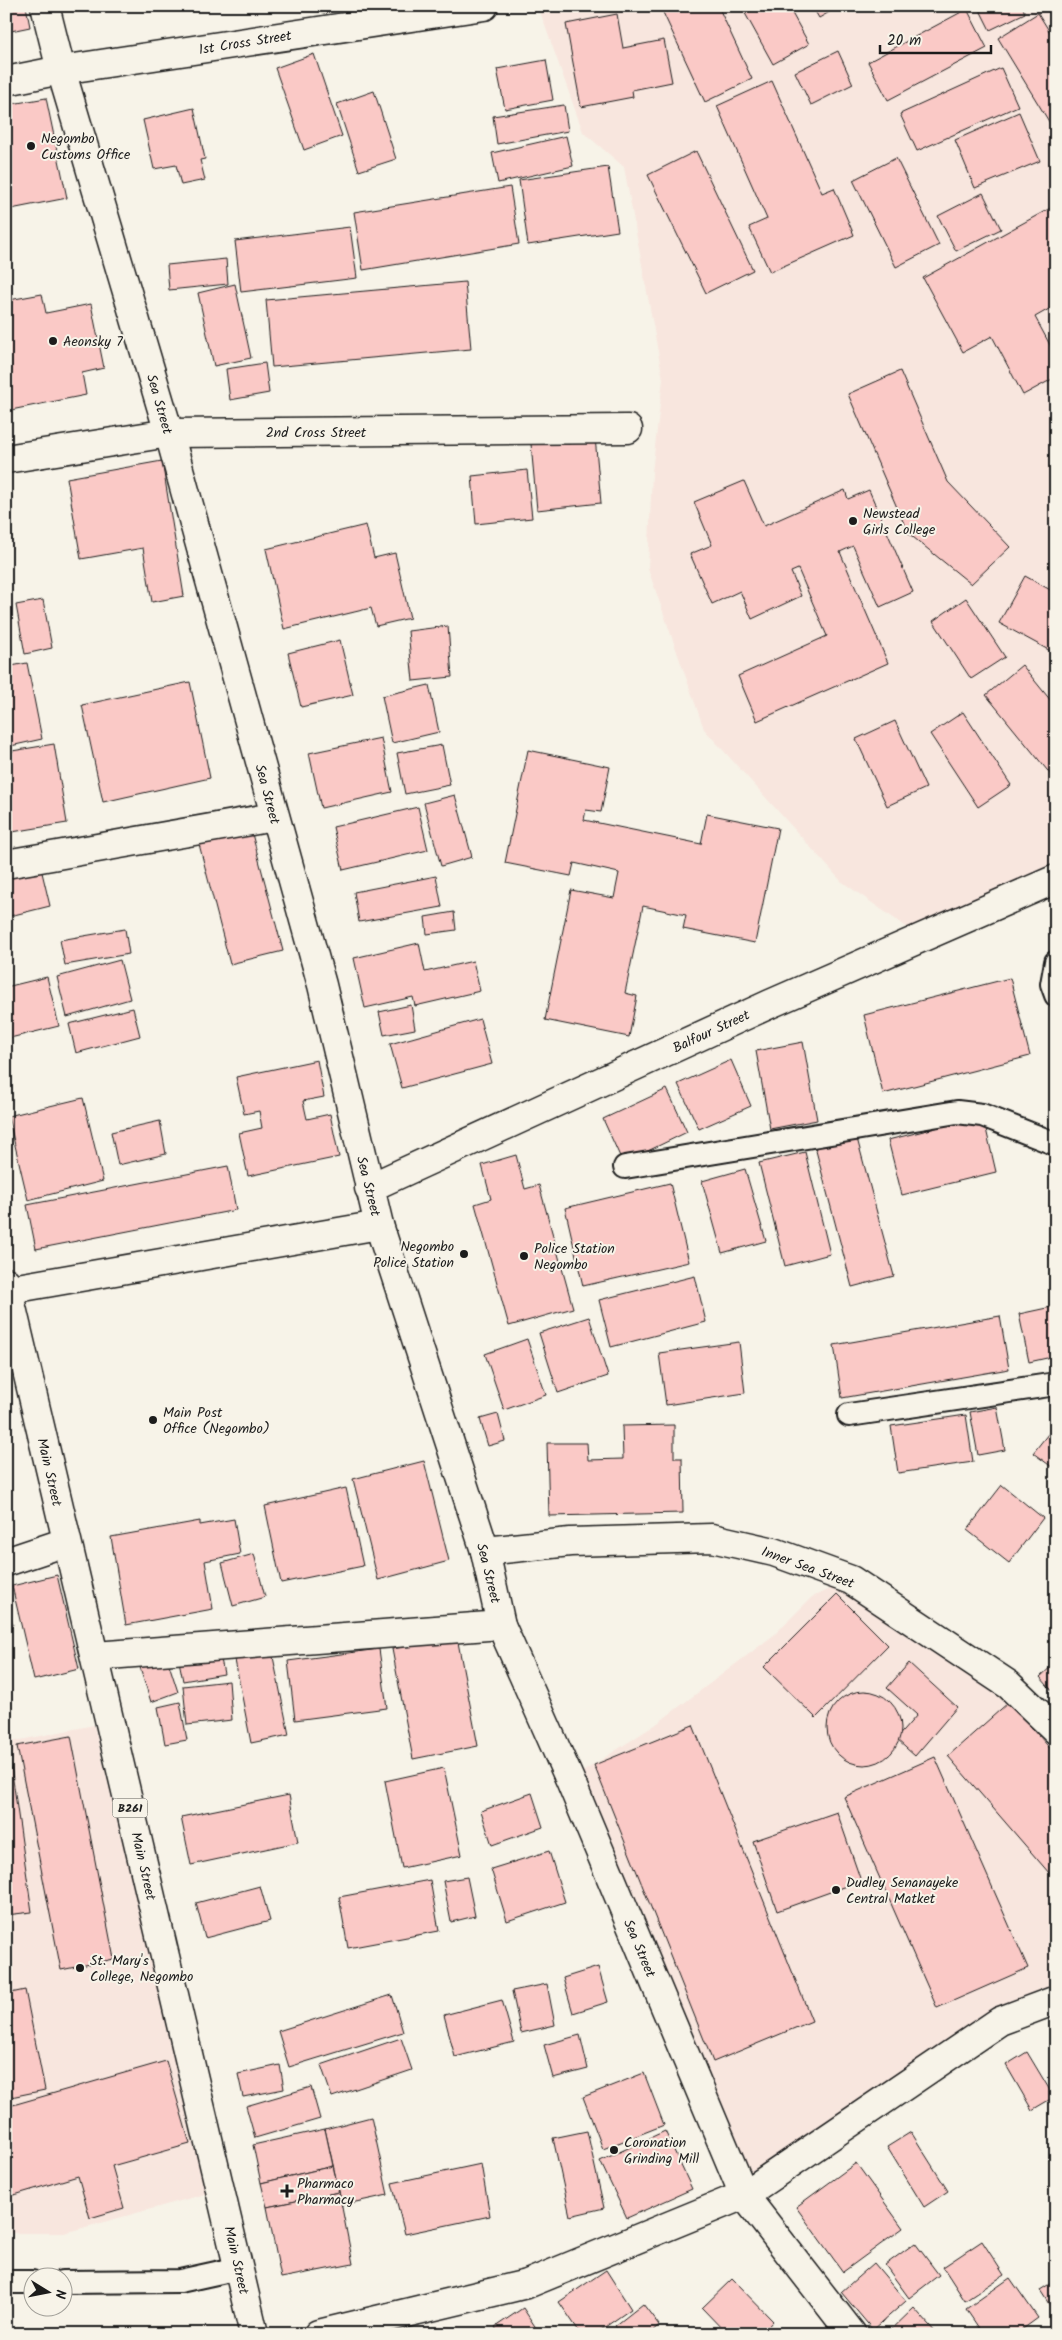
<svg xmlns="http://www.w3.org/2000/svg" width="1062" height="2340" font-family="Kalam,sans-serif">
<rect width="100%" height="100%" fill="#f7f3e8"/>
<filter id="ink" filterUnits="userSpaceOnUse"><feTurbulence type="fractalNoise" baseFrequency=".02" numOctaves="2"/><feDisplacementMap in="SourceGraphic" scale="10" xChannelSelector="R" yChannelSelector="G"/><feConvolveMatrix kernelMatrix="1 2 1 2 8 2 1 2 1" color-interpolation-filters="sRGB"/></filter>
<g filter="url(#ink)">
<!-- built -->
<g fill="#f8e6de">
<polygon points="538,6 1056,6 1056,879 922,938 841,881 704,729 648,569 652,472 663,379 624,167 583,132"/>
<polygon points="851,1580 1056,1730 1056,2000 744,2195 570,1780 655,1725 774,1635 812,1597"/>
<polygon points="94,1725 209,2193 64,2233 6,2233 6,1743"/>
</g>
<!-- building -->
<g fill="#fac9c6" stroke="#1c1c1c">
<polygon points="6,6 26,6 30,27 6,32"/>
<polygon points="660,6 718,6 752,79 705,102"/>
<polygon points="741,6 788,6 809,44 773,64"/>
<polygon points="812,6 840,6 819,18"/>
<polygon points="978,6 1022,6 1025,13 990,30"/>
<polygon points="967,9 987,48 888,100 868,62"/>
<polygon points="1038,13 1056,42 1056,133 998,38"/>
<polygon points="617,14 623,48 664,40 672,82 632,90 633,97 581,107 566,24"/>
<polygon points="838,51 853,84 811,105 795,72"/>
<polygon points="314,54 342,136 304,150 275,68"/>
<polygon points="546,60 553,100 505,109 497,69"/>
<polygon points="1001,68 1018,106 917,151 900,114"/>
<polygon points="772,81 822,193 834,188 854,235 770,272 749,227 767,219 717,106"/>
<polygon points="374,91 396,159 359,171 337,104"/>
<polygon points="46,98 67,198 11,209 6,187 6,105"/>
<polygon points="564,105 568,131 497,144 493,116"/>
<polygon points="194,108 205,159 200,160 205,180 181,185 176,165 154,169 143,120"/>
<polygon points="1019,112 1040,161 975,188 955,140"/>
<polygon points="566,136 573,166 498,183 492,153"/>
<polygon points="696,151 753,270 706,293 648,175"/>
<polygon points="896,158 939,245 896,267 853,180"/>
<polygon points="608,167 618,231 528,245 519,180"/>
<polygon points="510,187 519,244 363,270 354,212"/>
<polygon points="983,193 1001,229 956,251 938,216"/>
<polygon points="1056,205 1056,305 1035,317 1056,356 1056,377 1023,395 992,336 963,352 923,278"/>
<polygon points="350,227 357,278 241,292 235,241"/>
<polygon points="226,259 228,284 169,290 167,265"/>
<polygon points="465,282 471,349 272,367 266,300"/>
<polygon points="235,284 251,358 214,366 198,293"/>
<polygon points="42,294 46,313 91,304 104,368 82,373 86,395 6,411 6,314 11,313 9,300"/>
<polygon points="265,363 269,393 230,400 226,369"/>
<polygon points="900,371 948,482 1010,547 971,584 908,533 848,394"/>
<polygon points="595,437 601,503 537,510 531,444"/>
<polygon points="162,461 184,596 152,602 143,548 81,559 67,478"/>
<polygon points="527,470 532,518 476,524 472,476"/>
<polygon points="744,481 764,526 845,490 848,499 869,490 913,592 880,607 853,546 840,552 888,663 757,721 738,676 827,636 798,569 791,572 801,596 752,619 740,591 712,604 690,554 712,545 694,502"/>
<polygon points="366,525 374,558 395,553 410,618 376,626 371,608 284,629 266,549"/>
<polygon points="1025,576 1056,593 1056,654 999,623"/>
<polygon points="966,598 1005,657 971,679 933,621"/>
<polygon points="43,600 52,648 25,654 16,605"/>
<polygon points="448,626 452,677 413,681 408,631"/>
<polygon points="6,634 13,660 6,661"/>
<polygon points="340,640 353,695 301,707 288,653"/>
<polygon points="27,663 42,739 6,747 6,667"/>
<polygon points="1022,665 1056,707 1056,781 986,695"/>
<polygon points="190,682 210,778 103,802 82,705"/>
<polygon points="429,685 439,732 392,743 382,696"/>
<polygon points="963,712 1011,785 978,807 930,734"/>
<polygon points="895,721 926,788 887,806 856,739"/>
<polygon points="381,738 392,792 321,808 309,753"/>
<polygon points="54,744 67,823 6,833 6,752"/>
<polygon points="442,745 450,785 405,794 397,753"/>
<polygon points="528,750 610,767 601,812 586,810 584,820 701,844 707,814 778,828 755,943 683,929 686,915 643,906 625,993 637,996 629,1037 545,1020 571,890 614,898 619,873 574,863 571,876 505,863"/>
<polygon points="455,795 472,857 441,866 424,803"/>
<polygon points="418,807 428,850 343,870 333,827"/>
<polygon points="251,830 283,951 230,964 199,844"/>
<polygon points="40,864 50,906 6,917 6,872"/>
<polygon points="436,876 442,907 359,922 354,892"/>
<polygon points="454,912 456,930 427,934 425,917"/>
<polygon points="125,929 129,954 65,965 60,940"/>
<polygon points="419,943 425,972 473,961 480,991 415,1006 413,997 365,1008 354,958"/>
<polygon points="120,960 130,999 67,1017 57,977"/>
<polygon points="47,977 59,1026 6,1039 6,987"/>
<polygon points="1010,978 1030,1056 883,1094 864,1015"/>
<polygon points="411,1005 415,1029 384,1035 379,1012"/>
<polygon points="133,1008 140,1036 76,1053 69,1024"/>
<polygon points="480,1019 492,1064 402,1088 390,1044"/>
<polygon points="803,1042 817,1120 770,1129 756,1051"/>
<polygon points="317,1060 324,1097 303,1101 307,1119 330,1114 339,1157 248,1176 239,1133 262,1128 259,1111 244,1114 236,1077"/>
<polygon points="731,1060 751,1106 699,1129 678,1084"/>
<polygon points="667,1089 687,1132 623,1163 603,1119"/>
<polygon points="83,1098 103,1181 28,1200 8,1116"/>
<polygon points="983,1116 996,1172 902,1195 888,1140"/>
<polygon points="160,1121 166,1154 118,1165 111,1132"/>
<polygon points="855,1131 894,1276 852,1287 814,1143"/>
<polygon points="805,1152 830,1254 785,1266 759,1163"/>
<polygon points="516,1155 525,1189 539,1185 573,1308 509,1326 475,1204 491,1199 482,1165"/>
<polygon points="228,1166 236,1210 36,1249 27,1205"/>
<polygon points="745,1169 766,1241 722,1253 702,1181"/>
<polygon points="670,1183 689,1262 583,1286 565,1208"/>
<polygon points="695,1276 706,1322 611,1347 599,1300"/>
<polygon points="1056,1306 1056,1356 1029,1362 1019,1314"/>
<polygon points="1000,1316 1009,1369 842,1398 834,1345"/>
<polygon points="589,1317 608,1376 558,1393 539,1333"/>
<polygon points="527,1339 546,1395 504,1410 485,1354"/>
<polygon points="739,1342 745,1393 666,1405 659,1353"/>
<polygon points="997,1407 1005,1450 978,1455 970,1412"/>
<polygon points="498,1414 505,1441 488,1446 480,1419"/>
<polygon points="966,1415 973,1462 898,1473 891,1426"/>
<polygon points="1056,1424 1056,1470 1033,1453"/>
<polygon points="674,1425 674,1458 682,1458 683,1513 549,1516 547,1443 587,1443 588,1460 623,1459 622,1426"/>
<polygon points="424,1461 449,1561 378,1580 353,1479"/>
<polygon points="1002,1485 1043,1518 1009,1563 967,1530"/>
<polygon points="346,1488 363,1566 281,1583 265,1506"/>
<polygon points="234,1519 240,1554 205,1561 213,1609 126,1625 111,1537 200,1521 200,1525"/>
<polygon points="254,1554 265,1597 233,1606 222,1563"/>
<polygon points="57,1575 79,1669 34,1680 12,1586"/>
<polygon points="837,1594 888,1645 816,1718 764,1667"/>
<polygon points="6,1602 13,1625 6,1626"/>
<polygon points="457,1637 478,1746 413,1759 392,1649"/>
<polygon points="379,1649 387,1708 295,1720 288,1661"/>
<polygon points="272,1652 289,1735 251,1743 235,1660"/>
<polygon points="220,1654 224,1674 183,1681 179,1661"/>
<polygon points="166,1655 178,1692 151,1702 139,1664"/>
<polygon points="1056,1662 1056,1695 1040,1677"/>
<polygon points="909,1663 957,1707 915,1756 896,1739 917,1715 887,1688"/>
<polygon points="229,1681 232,1720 187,1725 183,1686"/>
<circle cx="864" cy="1728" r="37"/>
<polygon points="180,1702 187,1740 165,1744 158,1707"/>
<polygon points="1009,1702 1056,1755 1056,1881 948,1756"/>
<polygon points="693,1725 812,2021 713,2062 594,1765"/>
<polygon points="71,1736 114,1959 61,1970 17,1746"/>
<polygon points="935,1757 1028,1968 937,2008 844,1797"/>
<polygon points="10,1759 32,1912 6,1915 6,1760"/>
<polygon points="444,1768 462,1855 402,1868 385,1781"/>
<polygon points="532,1793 543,1827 492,1845 481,1811"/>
<polygon points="289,1795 298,1842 191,1865 181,1817"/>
<polygon points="837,1812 861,1881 777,1911 753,1841"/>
<polygon points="549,1851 565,1902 507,1921 491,1869"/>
<polygon points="467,1877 475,1916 451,1922 443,1881"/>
<polygon points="430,1880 439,1931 348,1948 339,1897"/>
<polygon points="260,1886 270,1921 205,1938 196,1903"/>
<polygon points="598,1967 608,2002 573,2013 563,1978"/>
<polygon points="547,1984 555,2025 521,2033 512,1991"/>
<polygon points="25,1990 45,2090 6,2098 6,1994"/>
<polygon points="392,1995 403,2032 289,2067 278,2031"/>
<polygon points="502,2000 514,2042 455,2057 444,2015"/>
<polygon points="580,2035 588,2069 553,2078 544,2045"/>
<polygon points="401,2038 412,2070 332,2097 321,2065"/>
<polygon points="1027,2052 1054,2097 1032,2110 1006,2065"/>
<polygon points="166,2061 190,2144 112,2166 124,2208 90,2218 78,2176 11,2196 6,2180 6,2107"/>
<polygon points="280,2065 284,2089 243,2097 238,2074"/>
<polygon points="644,2073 664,2125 603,2149 583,2097"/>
<polygon points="311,2087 320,2119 255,2138 246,2106"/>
<polygon points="371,2117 388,2195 342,2205 325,2129"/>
<polygon points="325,2129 333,2166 261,2183 253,2145"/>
<polygon points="587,2131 604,2208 570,2216 553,2138"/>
<polygon points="665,2131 692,2189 627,2218 600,2161"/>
<polygon points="911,2132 948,2191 924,2207 887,2147"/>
<polygon points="856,2163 903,2228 843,2272 796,2207"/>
<polygon points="481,2164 490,2216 405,2234 392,2183"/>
<polygon points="333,2166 339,2192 267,2207 261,2183"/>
<polygon points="339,2192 353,2264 281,2278 267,2207"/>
<polygon points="982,2241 1004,2275 965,2301 943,2267"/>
<polygon points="915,2243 939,2275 909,2298 885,2265"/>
<polygon points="874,2263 906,2301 873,2330 841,2292"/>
<polygon points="606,2270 631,2309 595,2334 581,2334 559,2302"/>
<polygon points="1010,2278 1038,2318 1016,2334 983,2334 966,2309"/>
<polygon points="732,2279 773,2321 761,2334 727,2334 702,2308"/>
<polygon points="1056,2280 1056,2315 1040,2290"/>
<polygon points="643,2304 659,2325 649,2334 621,2334 615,2326"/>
<polygon points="523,2308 540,2334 499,2334 495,2327"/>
<polygon points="914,2308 937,2334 887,2334"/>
</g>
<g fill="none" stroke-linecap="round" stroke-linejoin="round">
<defs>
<g id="lane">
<polyline points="1056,962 1052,984 1056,995"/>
<polyline points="625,1167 957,1112 982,1115 1056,1144"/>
<polyline points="849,1415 1056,1384"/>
<polyline points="6,2282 32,2282"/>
<polyline points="62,2282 180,2281 239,2268"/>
</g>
<g id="street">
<polyline points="6,81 61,70 484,6"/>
<polyline points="6,459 169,433 628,429"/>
<polyline points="6,864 274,817"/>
<polyline points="369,1188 770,1004 1056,879"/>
<polyline points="6,1290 379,1225"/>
<polyline points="485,1551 570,1542 712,1538 774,1552 851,1580 1009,1685 1056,1730"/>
<polyline points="6,1562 66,1542"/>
<polyline points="95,1656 501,1625"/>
<polyline points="744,2195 1000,2021 1056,2000"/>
</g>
<g id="secondary">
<polyline points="45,6 61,70 169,433 322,985 379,1225 485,1551 501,1625 570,1780 744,2195 852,2334"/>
<polyline points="318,2334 527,2284 744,2195"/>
</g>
<polyline id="primary" points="6,1282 254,2334"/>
</defs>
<!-- lane casing -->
<use href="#lane" stroke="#1c1c1c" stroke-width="26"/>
<!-- street casing -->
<use href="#street" stroke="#1c1c1c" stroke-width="31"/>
<!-- secondary casing -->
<use href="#secondary" stroke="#1c1c1c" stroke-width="31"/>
<!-- primary casing -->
<use href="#primary" stroke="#1c1c1c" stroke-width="31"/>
<!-- lane -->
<use href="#lane" stroke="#f7f3e8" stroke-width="22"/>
<!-- street -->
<use href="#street" stroke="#f7f3e8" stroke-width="28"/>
<!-- secondary -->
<use href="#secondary" stroke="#f7f3e8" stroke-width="28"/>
<!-- primary -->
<use href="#primary" stroke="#f7f3e8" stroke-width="28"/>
</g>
</g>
<!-- markers -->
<g fill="#1c1c1c" stroke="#f7f3e8" stroke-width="2">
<circle cx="31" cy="146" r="5"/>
<circle cx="53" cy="341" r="5"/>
<circle cx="853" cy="521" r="5"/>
<circle cx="464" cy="1254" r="5"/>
<circle cx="524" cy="1256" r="5"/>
<circle cx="153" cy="1420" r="5"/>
<circle cx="836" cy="1890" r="5"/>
<circle cx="80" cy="1968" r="5"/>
<circle cx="614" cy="2150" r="5"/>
<path d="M284.5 2183.5h5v5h5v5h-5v5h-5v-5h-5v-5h5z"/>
</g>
<g text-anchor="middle" stroke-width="4" stroke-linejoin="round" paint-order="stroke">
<!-- shield labels -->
<rect fill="#f7f3e8" stroke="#5e5c59" stroke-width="1" x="112.5" y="1798.5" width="35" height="19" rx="4"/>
<g font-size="12" font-weight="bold" fill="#1c1c1c">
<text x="130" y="1812">B261</text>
</g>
<!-- street labels -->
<g font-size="14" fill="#1c1c1c" stroke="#f7f3e8">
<text transform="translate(245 42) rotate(-9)" y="5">1st Cross Street</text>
<text transform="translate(160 404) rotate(74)" y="5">Sea Street</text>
<text x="316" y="437">2nd Cross Street</text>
<text transform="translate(268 794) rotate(75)" y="5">Sea Street</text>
<text transform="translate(711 1031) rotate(-25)" y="5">Balfour Street</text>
<text transform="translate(369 1186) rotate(76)" y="5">Sea Street</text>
<text transform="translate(50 1472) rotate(77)" y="5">Main Street</text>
<text transform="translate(808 1567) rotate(20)" y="5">Inner Sea Street</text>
<text transform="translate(489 1573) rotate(76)" y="5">Sea Street</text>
<text transform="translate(144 1866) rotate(77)" y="5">Main Street</text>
<text transform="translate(640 1948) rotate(67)" y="5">Sea Street</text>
<text transform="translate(237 2260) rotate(77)" y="5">Main Street</text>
</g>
<!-- poi labels -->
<g font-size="14" fill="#1c1c1c" stroke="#f7f3e8" text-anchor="start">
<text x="41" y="143">Negombo<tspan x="41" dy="16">Customs Office</tspan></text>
<text x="63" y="346">Aeonsky 7</text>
<text x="863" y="518">Newstead<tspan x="863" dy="16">Girls College</tspan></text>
<text x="454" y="1251" text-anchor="end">Negombo<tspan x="454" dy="16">Police Station</tspan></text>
<text x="534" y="1253">Police Station<tspan x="534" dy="16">Negombo</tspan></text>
<text x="163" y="1417">Main Post<tspan x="163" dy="16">Office (Negombo)</tspan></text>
<text x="846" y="1887">Dudley Senanayeke<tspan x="846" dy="16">Central Matket</tspan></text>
<text x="90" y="1965">St. Mary's<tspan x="90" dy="16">College, Negombo</tspan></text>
<text x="624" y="2147">Coronation<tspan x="624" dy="16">Grinding Mill</tspan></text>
<text x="297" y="2188">Pharmaco<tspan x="297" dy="16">Pharmacy</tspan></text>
</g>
</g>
<!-- margin -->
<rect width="1062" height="2340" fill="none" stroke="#f7f3e8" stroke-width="25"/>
<rect x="12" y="12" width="1037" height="2315" fill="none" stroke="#1c1c1c" stroke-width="2" filter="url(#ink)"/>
<!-- north arrow -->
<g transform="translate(48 2292) rotate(100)"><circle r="24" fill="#f7f3e8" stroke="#9f9d96"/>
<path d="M0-4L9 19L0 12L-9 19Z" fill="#1c1c1c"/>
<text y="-8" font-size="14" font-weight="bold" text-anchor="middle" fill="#1c1c1c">N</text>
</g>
<!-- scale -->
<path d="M880 45v8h111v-8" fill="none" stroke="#1c1c1c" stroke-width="2.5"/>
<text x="887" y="45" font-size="15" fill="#1c1c1c" stroke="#f7f3e8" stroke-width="4" paint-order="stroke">20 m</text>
</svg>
